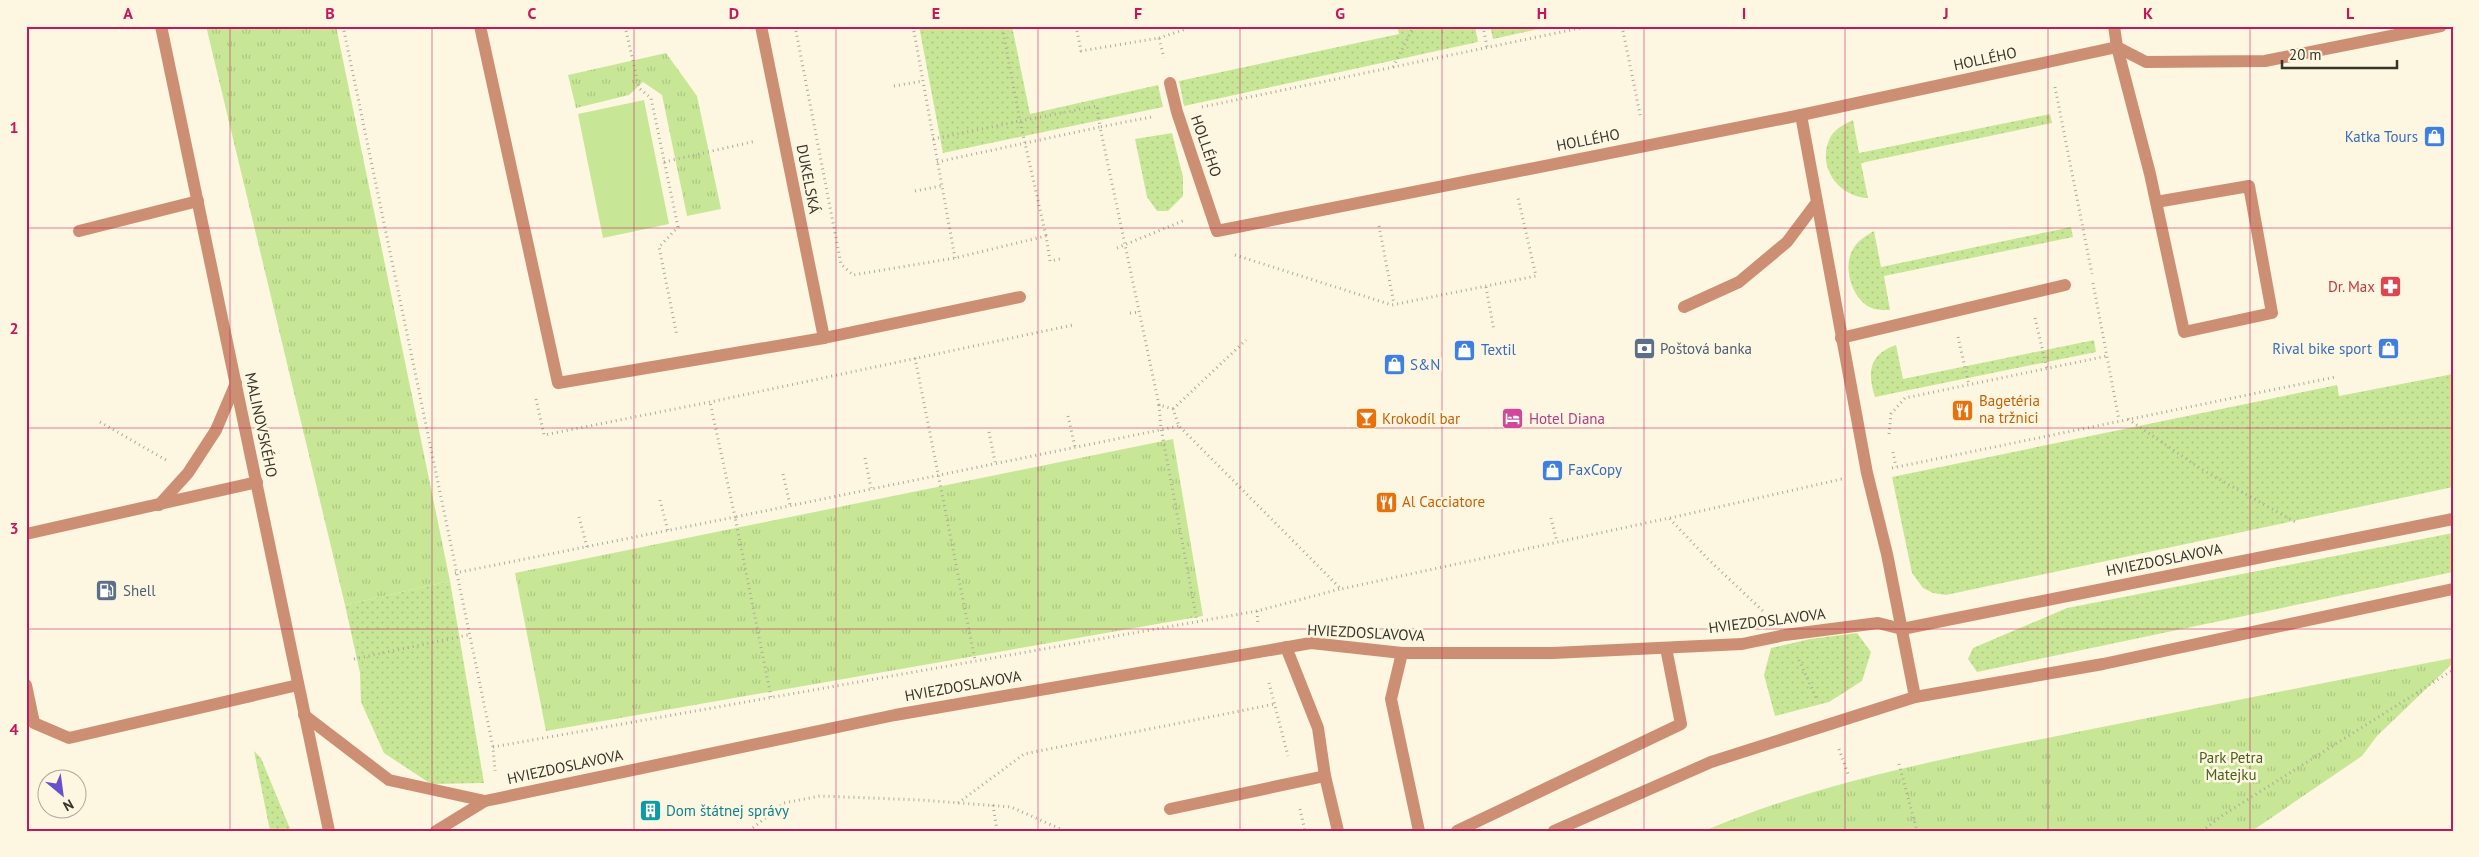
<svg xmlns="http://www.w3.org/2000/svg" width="2479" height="857" font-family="'PT Sans',sans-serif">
<defs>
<pattern id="grass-dots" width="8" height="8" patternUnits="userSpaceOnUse" patternTransform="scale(1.25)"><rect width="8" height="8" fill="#c8e796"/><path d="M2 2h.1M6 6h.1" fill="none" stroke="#acc781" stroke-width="1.8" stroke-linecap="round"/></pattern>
<pattern id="park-tufts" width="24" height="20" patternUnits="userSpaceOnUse" patternTransform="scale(1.25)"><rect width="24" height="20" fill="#c8e796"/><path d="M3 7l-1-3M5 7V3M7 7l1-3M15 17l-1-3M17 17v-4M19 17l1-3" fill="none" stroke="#acc781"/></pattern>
</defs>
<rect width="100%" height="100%" fill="#fdf7e1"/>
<!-- grass -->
<g fill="url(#grass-dots)">
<polygon points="919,26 1012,26 1030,114 1158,85 1163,107 943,153"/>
<polygon points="1397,26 1475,26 1478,42 1184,106 1179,81 1399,34"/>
<polygon points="1490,26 1552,26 1493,39"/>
<path d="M2050,114l2,9 -191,40 7,35c-30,-1 -53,-33 -37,-62 5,-8 14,-12 22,-16l6,33z"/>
<polygon points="1172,133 1183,177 1183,196 1168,211 1157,211 1147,197 1135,139"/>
<path d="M2071,227l2,10 -189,39 6,34c-5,0 -11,0 -16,-1 -22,-7 -32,-42 -21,-60 5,-9 13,-13 21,-18l7,36z"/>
<path d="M2094,340l2,12 -221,45c-8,-24 -6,-43 21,-52l7,34z"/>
<polygon points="2453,374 2453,487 1946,595 1933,593 1923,588 1912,573 1892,477 2337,385 2339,396"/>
<polygon points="2453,533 2453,572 1977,672 1968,659 1973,648 2067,608"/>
<polygon points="450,581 484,783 431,784 384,753 361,702 360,673 345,605"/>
<polygon points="1857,633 1871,652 1862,681 1829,702 1775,716 1764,675 1771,648 1810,639"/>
<polygon points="254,751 261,758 291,831 270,831"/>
</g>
<!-- park -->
<g fill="url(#park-tufts)">
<polygon points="206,26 336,26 450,581 345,605"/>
<polygon points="666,53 697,96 721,209 687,216 662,95 643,82 629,95 576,108 568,75"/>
<polygon points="1173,439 1203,616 546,731 515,573"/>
<path d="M2453,658v5l-76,73 -15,20 -110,75h-548c118,-50 247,-74 373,-99 125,-25 250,-50 376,-74z"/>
</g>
<!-- garden -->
<polygon fill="#c8e796" points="644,100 669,224 603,238 578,114"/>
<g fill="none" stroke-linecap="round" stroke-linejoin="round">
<!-- path -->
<g stroke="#aeaa99" stroke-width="3" stroke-dasharray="1 4" stroke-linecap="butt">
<polyline points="343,26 493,747 495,771"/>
<polyline points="625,26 639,88 651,98 678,227 659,247 677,336"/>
<polyline points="795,26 841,264 853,275 955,258 1046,236 1050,261 1060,259"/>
<polyline points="913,26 955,258"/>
<polyline points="1076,26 1081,51 1159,38 1164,58"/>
<polyline points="1483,26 1487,47"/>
<polyline points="1622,26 1641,119"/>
<polyline points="1159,38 1186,29 1190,26"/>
<polyline points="1393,67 1414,26"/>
<polyline points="894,86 923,81"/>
<polyline points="2055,87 2092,274"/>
<polyline points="1202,107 1590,26"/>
<polyline points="1151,117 1100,127 1159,405 1173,409 1179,426 1341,589 1669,518 1708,559 1764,612"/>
<polyline points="933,139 1020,121 1046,236"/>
<polyline points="664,162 756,141"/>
<polyline points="937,162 1100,127 1097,106 1020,121 1002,26"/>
<polyline points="915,191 941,186"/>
<polyline points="1379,226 1394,304"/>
<polyline points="1117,248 1185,220"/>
<polyline points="1235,255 1392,305 1536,276 1518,198"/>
<polyline points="2093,283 2119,420"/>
<polyline points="1486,287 1494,331"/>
<polyline points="1130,313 1140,312"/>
<polyline points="2035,318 2047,369"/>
<polyline points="1958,337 1969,385"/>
<polyline points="915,358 975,660"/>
<polyline points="536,399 544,435 710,402 1073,325"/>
<polyline points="1159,405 1161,428 1197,621"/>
<polyline points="1173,409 1246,340"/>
<polyline points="1068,416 1075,447"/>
<polyline points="2128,419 2201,469 2297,523"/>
<polyline points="100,422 166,460"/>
<polyline points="989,432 995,462"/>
<polyline points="1889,434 1891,414 1905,398 2107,356"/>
<polyline points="1893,452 1896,467"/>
<polyline points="865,458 871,488"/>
<polyline points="1892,468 2335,377"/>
<polyline points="783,474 790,505"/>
<polyline points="660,500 668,531"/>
<polyline points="579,517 587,547"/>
<polyline points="1551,518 1557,542"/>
<polyline points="1670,518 1842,479"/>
<polyline points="455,573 735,517 710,402"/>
<polyline points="1257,611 1258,625"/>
<polyline points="354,659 468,635"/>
<polyline points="1799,660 1817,700"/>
<polyline points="1269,683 1288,756"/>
<polyline points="771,697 735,517 1179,426"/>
<polyline points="493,747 1257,611 1340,589"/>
<polyline points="1839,749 1848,774"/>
<polyline points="1899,764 1917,831"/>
<polyline points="958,803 1024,754 1275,704"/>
<polyline points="993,805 997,831"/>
<polyline points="1300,809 1305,831"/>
<polyline points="749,831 784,803 820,796 921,800 1011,807 1065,831"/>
<polyline points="2202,831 2223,815 2453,670"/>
</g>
<!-- minor -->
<g stroke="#cd8f74" stroke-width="12">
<polyline points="161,26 329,831"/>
<polyline points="480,26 558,383 824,338 1020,297"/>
<polyline points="761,26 824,338"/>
<polyline points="2114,26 2117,47 2150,174 2184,332 2272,313 2249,186 2156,202"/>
<polyline points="2117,47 2146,62 2265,61 2441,26"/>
<polyline points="1170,83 1177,112 1217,231 1801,115 2117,47"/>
<polyline points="1801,115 1867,473 1887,554 1915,697"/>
<polyline points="79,231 198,201"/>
<polyline points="1684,307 1739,282 1787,242 1817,202"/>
<polyline points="1841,338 2065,285"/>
<polyline points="159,505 188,473 216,430 236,383"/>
<polyline points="26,534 257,482"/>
<polyline points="1286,647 1318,728 1325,776 1338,831"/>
<polyline points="1402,653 1391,699 1419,831"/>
<polyline points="26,685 34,723 69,738 298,685"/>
<polyline points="304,715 389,780 485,801 895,715 1311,643 1402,653 1553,653 1742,644 1785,635 1878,623 1902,629 2453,519"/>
<polyline points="1170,809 1325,776"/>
<polyline points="436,831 485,801"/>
<polyline points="1457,831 1681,724 1666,648"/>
<polyline points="1554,831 1711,762 1915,697 2103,664 2453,589"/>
</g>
</g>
<!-- grid -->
<path fill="none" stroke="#c2185b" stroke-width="1" stroke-opacity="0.55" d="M230,26v805M432,26v805M634,26v805M836,26v805M1038,26v805M1240,26v805M1442,26v805M1644,26v805M1845,26v805M2048,26v805M2250,26v805M26,228h2427M26,428h2427M26,629h2427"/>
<!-- icons -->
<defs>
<symbol id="shop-square" viewBox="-11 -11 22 22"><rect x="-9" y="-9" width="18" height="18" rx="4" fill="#3f7fe0" stroke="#fdf7e1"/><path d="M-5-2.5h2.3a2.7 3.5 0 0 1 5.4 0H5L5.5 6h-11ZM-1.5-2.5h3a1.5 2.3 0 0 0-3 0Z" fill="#fff"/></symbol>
<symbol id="pharmacy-square" viewBox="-11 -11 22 22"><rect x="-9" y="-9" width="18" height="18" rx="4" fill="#e0444e" stroke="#fdf7e1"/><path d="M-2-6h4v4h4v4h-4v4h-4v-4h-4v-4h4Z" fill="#fff"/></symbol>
<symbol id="bank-square" viewBox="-11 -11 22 22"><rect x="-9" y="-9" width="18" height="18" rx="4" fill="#5c6f8a" stroke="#fdf7e1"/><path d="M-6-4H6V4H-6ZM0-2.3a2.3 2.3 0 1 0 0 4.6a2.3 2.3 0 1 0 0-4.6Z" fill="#fff"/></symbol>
<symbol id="restaurant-square" viewBox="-11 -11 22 22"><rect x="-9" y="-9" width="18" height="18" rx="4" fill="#e8710a" stroke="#fdf7e1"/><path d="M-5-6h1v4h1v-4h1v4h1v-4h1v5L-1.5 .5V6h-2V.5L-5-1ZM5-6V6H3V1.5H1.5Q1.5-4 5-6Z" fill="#fff"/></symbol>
<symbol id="bar-square" viewBox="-11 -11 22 22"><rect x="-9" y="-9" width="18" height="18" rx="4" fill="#e8710a" stroke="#fdf7e1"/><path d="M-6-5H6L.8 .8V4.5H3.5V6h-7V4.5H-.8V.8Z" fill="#fff"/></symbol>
<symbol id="hotel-square" viewBox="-11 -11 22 22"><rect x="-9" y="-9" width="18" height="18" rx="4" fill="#d1479c" stroke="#fdf7e1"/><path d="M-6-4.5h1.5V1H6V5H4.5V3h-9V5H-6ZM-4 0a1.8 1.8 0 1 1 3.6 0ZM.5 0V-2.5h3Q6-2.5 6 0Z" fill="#fff"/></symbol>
<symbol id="fuel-square" viewBox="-11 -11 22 22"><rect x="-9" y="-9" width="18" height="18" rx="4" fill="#5c6f8a" stroke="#fdf7e1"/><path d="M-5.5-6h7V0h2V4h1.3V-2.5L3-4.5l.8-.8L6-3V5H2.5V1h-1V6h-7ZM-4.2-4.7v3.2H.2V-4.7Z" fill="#fff"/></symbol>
<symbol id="building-square" viewBox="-11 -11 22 22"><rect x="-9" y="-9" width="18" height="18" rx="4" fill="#0f9aa8" stroke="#fdf7e1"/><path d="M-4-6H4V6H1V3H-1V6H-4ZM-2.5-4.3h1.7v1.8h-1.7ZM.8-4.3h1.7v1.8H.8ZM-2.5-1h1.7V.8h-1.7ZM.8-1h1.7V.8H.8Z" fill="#fff"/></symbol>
</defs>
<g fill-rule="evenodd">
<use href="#shop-square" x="2422" y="124" width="25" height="25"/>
<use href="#pharmacy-square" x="2378" y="274" width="25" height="25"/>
<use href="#bank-square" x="1632" y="336" width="25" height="25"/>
<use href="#shop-square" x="2376" y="336" width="25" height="25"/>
<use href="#shop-square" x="1452" y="338" width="25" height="25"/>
<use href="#shop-square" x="1382" y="352" width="25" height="25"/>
<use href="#restaurant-square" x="1950" y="398" width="25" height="25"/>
<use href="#bar-square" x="1354" y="406" width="25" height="25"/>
<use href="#hotel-square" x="1500" y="406" width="25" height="25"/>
<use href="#shop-square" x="1540" y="458" width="25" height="25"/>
<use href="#restaurant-square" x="1374" y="490" width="25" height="25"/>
<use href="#fuel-square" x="94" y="578" width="25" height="25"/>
<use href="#building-square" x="638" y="798" width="25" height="25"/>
</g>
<g text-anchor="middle" stroke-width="5" stroke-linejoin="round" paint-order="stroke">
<!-- street labels -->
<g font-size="15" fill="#36342b" stroke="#fdf7e1">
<text transform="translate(1985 59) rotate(-12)" y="5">HOLLÉHO</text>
<text transform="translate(1588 140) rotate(-11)" y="5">HOLLÉHO</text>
<text transform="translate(1206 146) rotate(71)" y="5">HOLLÉHO</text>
<text transform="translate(808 179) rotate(79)" y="5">DUKELSKÁ</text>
<text transform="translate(261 425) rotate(78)" y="5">MALINOVSKÉHO</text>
<text transform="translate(2164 560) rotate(-11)" y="5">HVIEZDOSLAVOVA</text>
<text transform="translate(1767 621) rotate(-7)" y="5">HVIEZDOSLAVOVA</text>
<text transform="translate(1366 633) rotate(3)" y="5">HVIEZDOSLAVOVA</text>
<text transform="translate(963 686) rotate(-10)" y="5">HVIEZDOSLAVOVA</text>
<text transform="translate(565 767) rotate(-12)" y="5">HVIEZDOSLAVOVA</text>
</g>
<!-- shop labels -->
<g font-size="15" fill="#366cbe" stroke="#fdf7e1" text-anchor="start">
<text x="2418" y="142" text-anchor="end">Katka Tours</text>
<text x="2372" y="354" text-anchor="end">Rival bike sport</text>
<text x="1481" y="355">Textil</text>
<text x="1410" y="370">S&amp;N</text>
<text x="1568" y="475">FaxCopy</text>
</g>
<!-- health labels -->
<g font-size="15" fill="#be3a42" stroke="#fdf7e1" text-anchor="end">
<text x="2375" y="292">Dr. Max</text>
</g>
<!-- service labels -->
<g font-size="15" fill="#4e5e75" stroke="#fdf7e1" text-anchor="start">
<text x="1660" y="354">Poštová banka</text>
<text x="123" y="596">Shell</text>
</g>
<!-- food labels -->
<g font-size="15" fill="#c56008" stroke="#fdf7e1" text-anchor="start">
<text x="1979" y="406">Bagetéria<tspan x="1979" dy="17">na tržnici</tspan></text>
<text x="1382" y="424">Krokodíl bar</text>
<text x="1402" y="507">Al Cacciatore</text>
</g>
<!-- hotel labels -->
<g font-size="15" fill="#b23c85" stroke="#fdf7e1" text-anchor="start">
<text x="1529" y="424">Hotel Diana</text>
</g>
<!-- park labels -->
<g font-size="15" fill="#495f1c" stroke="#fdf7e1">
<text x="2231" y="763">Park Petra<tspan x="2231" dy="17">Matejku</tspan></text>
</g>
<!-- culture labels -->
<g font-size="15" fill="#0d838f" stroke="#fdf7e1" text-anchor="start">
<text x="666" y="816">Dom štátnej správy</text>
</g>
</g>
<!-- border -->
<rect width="2479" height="857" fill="none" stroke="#fdf7e1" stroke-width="55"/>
<!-- north arrow -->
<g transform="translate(62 794) rotate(151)"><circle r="24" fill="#fdf7e1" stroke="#ada998"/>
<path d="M0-4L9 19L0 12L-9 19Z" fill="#6651cb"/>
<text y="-8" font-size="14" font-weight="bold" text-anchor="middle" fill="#36342b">N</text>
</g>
<!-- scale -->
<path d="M2282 60v8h115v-8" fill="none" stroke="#36342b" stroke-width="2.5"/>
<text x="2289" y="60" font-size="15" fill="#36342b" stroke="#fdf7e1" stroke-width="4" paint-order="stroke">20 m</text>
<rect x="28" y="28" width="2424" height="802" fill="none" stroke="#c2185b" stroke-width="2"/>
<g font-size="16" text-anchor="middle" font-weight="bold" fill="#c2185b">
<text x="128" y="19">A</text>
<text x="330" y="19">B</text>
<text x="532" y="19">C</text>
<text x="734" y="19">D</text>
<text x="936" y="19">E</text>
<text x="1138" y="19">F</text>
<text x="1340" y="19">G</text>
<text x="1542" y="19">H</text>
<text x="1744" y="19">I</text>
<text x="1946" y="19">J</text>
<text x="2148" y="19">K</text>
<text x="2350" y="19">L</text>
<text x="14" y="133">1</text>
<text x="14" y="334">2</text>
<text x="14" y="534">3</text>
<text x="14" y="735">4</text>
</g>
</svg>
